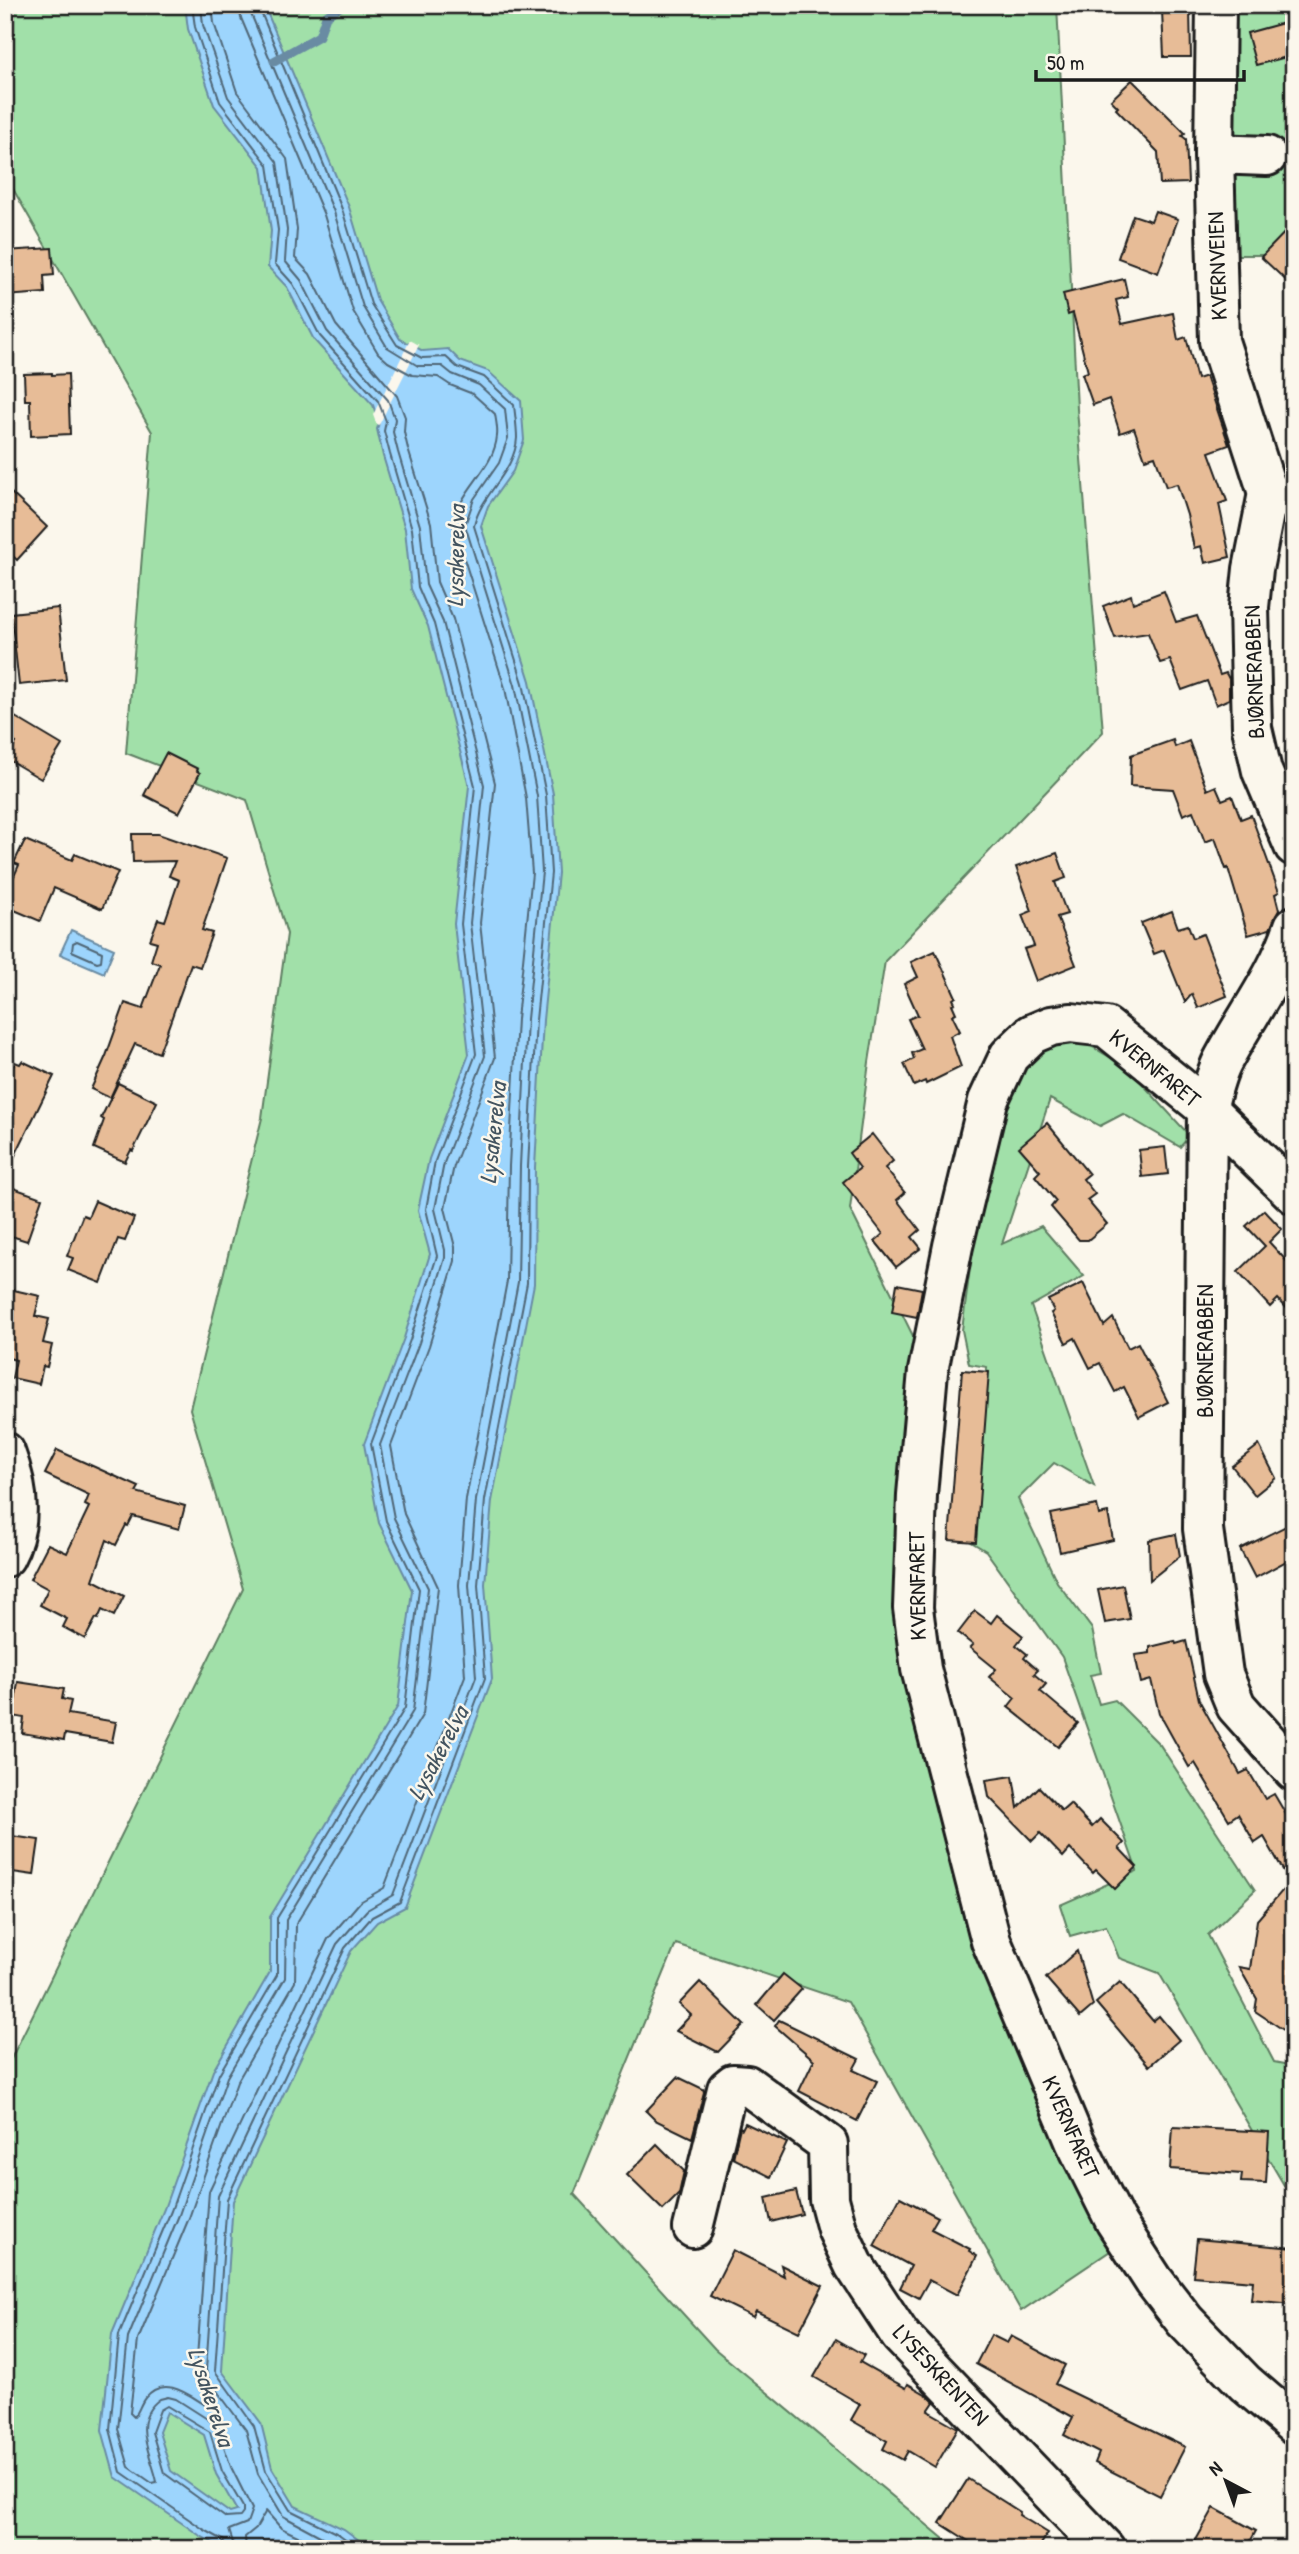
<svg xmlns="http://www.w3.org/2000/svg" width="1299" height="2554" font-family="'Patrick Hand',sans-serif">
<rect width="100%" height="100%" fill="#fbf7ec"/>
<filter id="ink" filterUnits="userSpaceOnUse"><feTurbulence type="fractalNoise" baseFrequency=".0143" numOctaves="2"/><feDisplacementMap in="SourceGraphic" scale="14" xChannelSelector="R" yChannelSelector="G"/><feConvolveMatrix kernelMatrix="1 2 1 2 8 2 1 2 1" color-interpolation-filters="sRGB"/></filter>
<g filter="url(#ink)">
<!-- green -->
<g fill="#a1e0a9" stroke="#5e7e62" stroke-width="2">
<polygon points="5,5 1057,5 1077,409 1103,732 885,961 869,1062 850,1209 927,1364 917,1495 955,1860 1011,2040 1075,2141 1113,2249 1021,2311 848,2002 676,1944 574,2194 715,2349 956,2549 5,2548 5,2071 243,1589 190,1409 262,1118 287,934 247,800 126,753 152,432 5,175"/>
<polygon points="1294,5 1294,255 1234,255 1231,9"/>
<polygon points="1064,1030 1128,1068 1190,1136 1180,1147 1123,1114 1100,1126 1050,1099 1002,1244 1041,1226 1084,1276 1031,1306 1094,1486 1054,1463 1018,1499 1057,1582 1092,1629 1101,1673 1090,1675 1099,1704 1115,1700 1160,1745 1255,1890 1208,1935 1274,2062 1294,2066 1294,2202 1159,1973 1119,1958 1106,1926 1070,1936 1060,1905 1137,1871 1062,1657 986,1551 968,1540 987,1367 969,1364 962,1330 977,1213 1006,1100 1034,1050"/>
</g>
<!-- water -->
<g fill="#9dd5fd" stroke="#698ba3" stroke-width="2" fill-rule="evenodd">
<path d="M185,5h79l85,202 28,93 23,39 23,12 25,-2 12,12 28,10 33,30 3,39 -11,31 -25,35 -7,20 49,155 23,113 5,79 -15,147 -8,147 -1,117 -42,217 -7,83 7,95 -87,228 -28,15 -26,29 -118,250 -11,170 39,52 11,45 23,38 49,23 23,17 48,3h-191l-25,-14 -84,-58 -13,-47 10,-96 52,-125 49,-138 57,-99v-55l128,-211 14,-116 -33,-67 -15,-79 40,-106 26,-84 -12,-44 11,-51 40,-105 -15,-130 15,-138 -41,-160 -17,-37 -6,-60 -22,-73 -6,-27 2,-6 -6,-18 -59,-65 -27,-53 -19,-20 3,-36 -9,-64 -48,-62 -26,-76zM167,2412l37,23 12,39 21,37 -7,2 -59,-42 -12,-39z"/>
<polygon points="71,930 114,949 104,973 60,954"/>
</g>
<!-- pier -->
<polygon fill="#fbf7ec" points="410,340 419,345 379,425 376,423 373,415"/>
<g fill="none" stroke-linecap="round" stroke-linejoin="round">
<!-- shore -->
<g stroke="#506676" stroke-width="2">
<polyline points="192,5 195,27 220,102 268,165 278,230 275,264 293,284 320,336 378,401 386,421 384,431 390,454 412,529 418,587 434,624 475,786 461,924 476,1054 435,1161 426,1209 437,1256 410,1340 371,1444 386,1521 419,1589 405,1708 277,1918 277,1975 219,2074 171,2211 119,2335 110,2429 121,2472 203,2529 223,2540 226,2549"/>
<path d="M201,5l2,20 25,72 49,65 10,68 -2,31 16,19 26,51 61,69 7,19 -2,13 5,20 22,74 6,59 17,37 41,163 -14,138 15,133 -41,107 -9,46 10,41v8l-26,85 -39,102 14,73 34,70 -15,123 -127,209 -1,58 -58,99 -48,138 -51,123 -10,91 11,38 23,16 5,-1c-5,-27 -28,-61 3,-83l8,-2 8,2 36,23 6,7 13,38 21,42 -5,14 -18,7 6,19"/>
<path d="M212,5l2,18 23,69 50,67 10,70 -2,29 15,16 26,51 61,71 8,21 -1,15 4,17 23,74 6,59 16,37 42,164 -15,140 15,135 -41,108 -9,42 10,39v14l-26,85 -38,100 13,68 34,73 -15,127 -127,210 -1,58 -58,100 -48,136 -51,122 -8,73 4,4c5,-5 6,-13 11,-19 19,-24 44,-3 62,8l5,-1 -13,-22 -3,-11 13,-181 119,-252 32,-37 24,-14 81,-212 -6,-91 7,-86 41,-218 2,-115 8,-147 15,-146 -6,-75 -21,-110 -51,-161c2,-36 40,-56 43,-91 1,-7 -1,-15 -2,-22l-22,-20 -23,-9 -12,-8 -26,-2 -24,-13 -10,-9 -25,-42 -29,-96 -83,-197 -2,-13"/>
<polyline points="249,5 251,14 334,212 363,307 387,347 418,366 442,366 452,374 479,385 505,409 508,438 499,463 474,499 465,525 515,685 537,796 542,872 527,1019 520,1166 518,1282 476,1500 469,1585 476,1677 393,1895 367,1910 337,1944 218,2196 206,2370 209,2380 246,2430 258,2474 283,2516 344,2549"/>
<path d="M258,5l84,204 29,95 26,41 25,13 24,-1 11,10 27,10 30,28c1,10 3,22 3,33 -2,34 -36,56 -43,88l49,157 23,112 5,78 -15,147 -8,147 -1,116 -42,217 -7,85 7,93 -85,224 -28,15 -27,31 -118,251 -12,172 39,55 12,45 24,39 50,25 19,14"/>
<polygon points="77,941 102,952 101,961 97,962 72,951 73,943"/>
<polygon points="167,2406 210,2432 222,2471 243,2507 243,2513 240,2517 226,2518 164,2473 152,2432 160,2410"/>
<polyline points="246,2549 245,2537 256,2528 266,2511 281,2528 325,2549"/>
</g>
<!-- stream -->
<polyline stroke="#698ba3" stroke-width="9" points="274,61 319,36 326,16 343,5"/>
</g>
<!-- building -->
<g fill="#e7bc97" stroke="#1c1c1c" stroke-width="2">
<polygon points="1190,9 1191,57 1164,57 1162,10"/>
<polygon points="1294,20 1294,55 1256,65 1247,33"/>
<polygon points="1132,80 1185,133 1182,136 1186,139 1188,183 1160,184 1158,152 1116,109 1118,107 1111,100"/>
<polygon points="1155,211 1178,219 1158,273 1118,258 1133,215 1151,221"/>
<polygon points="1294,223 1294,288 1261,257"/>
<polygon points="52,248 54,275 44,276 45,293 5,296 5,251"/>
<polygon points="1124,279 1128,297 1116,300 1122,324 1173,313 1178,340 1186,337 1197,379 1206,376 1229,445 1209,452 1227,501 1219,504 1230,557 1205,563 1201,546 1194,548 1187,515 1177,484 1166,487 1155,456 1145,459 1134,428 1120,433 1109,399 1093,405 1082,374 1088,372 1073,313 1068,315 1063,294"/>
<polygon points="52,373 52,375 68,374 70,434 31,436 30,400 25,400 24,374"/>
<polygon points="5,487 47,527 17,560 5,549"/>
<polygon points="1164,591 1176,622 1197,616 1220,675 1226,673 1229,679 1229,699 1216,705 1207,681 1182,690 1170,660 1160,663 1148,633 1115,638 1103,606 1131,595 1133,603"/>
<polygon points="58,608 66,680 19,685 11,613"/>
<polygon points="5,711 62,745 41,779 7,759 16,743 5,737"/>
<polygon points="1173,740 1175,747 1189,741 1207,790 1216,786 1222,800 1232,796 1241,819 1251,815 1279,892 1275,894 1279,910 1270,929 1248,935 1228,868 1226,869 1215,838 1205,842 1193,811 1183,815 1173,789 1130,786 1131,755"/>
<polygon points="166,753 198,769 197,771 200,773 179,813 144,795"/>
<polygon points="132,834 158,834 227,858 202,930 212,933 200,967 191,964 159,1053 135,1044 110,1098 91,1089 106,1056 125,1003 143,1009 160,964 151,961 157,942 150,940 158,919 165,921 179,880 169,876 175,861 133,862"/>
<polygon points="25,840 72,860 75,854 118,872 102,909 54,888 40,921 5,906 5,896 19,865 14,863"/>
<polygon points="1057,853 1066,878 1055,882 1067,914 1057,917 1076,965 1036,981 1024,949 1034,946 1022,915 1032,911 1016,867"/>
<polygon points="1172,911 1178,928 1188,925 1193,938 1203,934 1227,996 1198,1008 1192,994 1185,1002 1164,950 1154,954 1141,923"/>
<polygon points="935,951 956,997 953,999 955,1003 952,1004 956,1013 952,1015 960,1031 950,1036 961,1067 926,1084 925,1081 914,1086 904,1064 914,1059 912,1053 922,1049 908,1019 918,1015 904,984 918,977 911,962"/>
<polygon points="22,1061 54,1076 5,1176 5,1083 15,1062 20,1064"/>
<polygon points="118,1083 157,1102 133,1151 131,1150 125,1162 94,1148 104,1120 101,1118"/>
<polygon points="1047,1123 1089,1174 1083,1179 1095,1194 1087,1200 1107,1224 1088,1240 1079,1240 1051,1207 1056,1201 1035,1176 1040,1171 1019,1147"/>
<polygon points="872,1134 893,1161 885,1168 905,1193 897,1200 920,1230 912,1237 921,1248 896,1267 875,1241 883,1234 843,1182 860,1168 849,1153"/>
<polygon points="1165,1147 1168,1174 1142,1177 1139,1150"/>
<polygon points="5,1185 42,1198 27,1241 5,1234"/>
<polygon points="95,1201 134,1218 125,1241 118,1239 101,1283 68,1270 73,1258 67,1256 83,1215 88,1217"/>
<polygon points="1264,1210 1282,1229 1269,1242 1294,1269 1294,1316 1278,1299 1270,1307 1238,1272 1265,1246 1246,1226"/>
<polygon points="1083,1283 1104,1326 1113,1318 1128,1348 1138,1343 1168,1402 1139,1417 1124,1387 1115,1392 1100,1363 1090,1368 1075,1338 1066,1343 1051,1313 1054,1311 1048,1300"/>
<polygon points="897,1284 922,1289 917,1317 892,1312"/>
<polygon points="5,1288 40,1296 35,1316 49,1319 43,1343 52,1345 47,1367 43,1366 39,1384 12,1378 16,1360 5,1357"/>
<polygon points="962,1370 989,1372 976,1542 949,1540"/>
<polygon points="1259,1445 1276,1478 1255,1495 1232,1466"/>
<polygon points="57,1450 139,1487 136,1492 185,1506 179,1529 133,1516 128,1526 126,1525 116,1545 107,1540 93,1580 124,1596 114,1616 102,1610 98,1619 96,1618 85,1639 63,1627 67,1619 40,1605 48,1589 30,1579 48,1544 67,1553 89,1507 85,1505 89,1495 45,1474"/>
<polygon points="1097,1505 1099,1515 1108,1513 1113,1540 1060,1552 1051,1514"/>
<polygon points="1294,1522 1294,1557 1255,1578 1240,1549"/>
<polygon points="1176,1534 1180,1556 1150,1580 1149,1540"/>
<polygon points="1123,1585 1130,1619 1105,1623 1098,1590"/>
<polygon points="975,1611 991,1623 997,1615 1023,1636 1016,1645 1027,1654 1024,1658 1038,1670 1034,1674 1046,1684 1040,1691 1078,1723 1058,1747 1008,1707 1015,1698 989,1677 996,1669 970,1648 973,1645 958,1633"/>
<polygon points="1175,1641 1176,1644 1186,1641 1199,1700 1240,1774 1248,1770 1265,1799 1274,1794 1294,1828 1294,2037 1255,2011 1257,1999 1239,1967 1250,1969 1257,1920 1290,1882 1264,1837 1255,1843 1238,1814 1229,1820 1195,1763 1189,1767 1159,1713 1151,1680 1141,1683 1135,1655 1150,1653 1150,1647"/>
<polygon points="18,1682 64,1689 62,1699 71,1701 68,1714 116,1722 112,1742 65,1734 64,1740 22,1733 24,1718 13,1716"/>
<polygon points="1013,1776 1018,1808 1039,1787 1062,1811 1070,1804 1092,1827 1100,1819 1124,1843 1119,1848 1137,1867 1115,1889 1096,1870 1093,1873 1070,1849 1063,1857 1040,1833 1032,1841 989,1797 986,1780"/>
<polygon points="5,1835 39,1840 34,1875 5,1871"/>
<polygon points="1077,1951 1093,2006 1080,2017 1046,1978"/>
<polygon points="783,1974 802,1989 774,2020 757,2005"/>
<polygon points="700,1982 744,2025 718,2052 676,2031 691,2015 679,2004"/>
<polygon points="1120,1982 1153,2021 1159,2016 1179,2040 1149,2066 1096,2003"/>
<polygon points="779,2020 859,2059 853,2070 877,2081 857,2121 799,2091 814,2060 775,2026"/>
<polygon points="678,2077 703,2089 704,2092 692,2138 655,2120 646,2111"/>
<polygon points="745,2123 787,2143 771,2177 733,2158 740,2127 742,2129"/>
<polygon points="1173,2127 1269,2132 1266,2183 1241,2182 1242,2174 1170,2169"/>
<polygon points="657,2144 684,2171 679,2194 663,2210 627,2175"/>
<polygon points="796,2191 802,2214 771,2222 766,2198"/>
<polygon points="900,2197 938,2217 931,2229 970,2249 969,2251 977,2256 957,2295 929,2280 919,2298 900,2288 911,2266 874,2246"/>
<polygon points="1197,2239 1294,2248 1294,2304 1251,2300 1253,2281 1193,2276"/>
<polygon points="733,2250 784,2276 781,2265 823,2286 799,2332 756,2311 753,2317 710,2296"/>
<polygon points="991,2335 1007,2343 1011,2336 1065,2365 1055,2384 1185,2447 1160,2496 1095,2463 1099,2453 1064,2435 1073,2417 976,2364"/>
<polygon points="836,2339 864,2355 860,2362 906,2388 908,2384 927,2395 934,2402 928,2411 958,2428 935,2467 908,2451 903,2460 883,2449 887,2441 851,2420 860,2404 814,2377"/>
<polygon points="968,2479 1020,2512 1019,2515 1048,2533 1038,2549 981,2549 940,2523"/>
<polygon points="1214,2508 1256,2531 1246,2549 1191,2549"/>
</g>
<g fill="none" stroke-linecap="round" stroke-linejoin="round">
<defs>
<g id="minor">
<polyline points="1216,5 1214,154 1219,341 1268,493 1294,500"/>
<polyline points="1214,154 1267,156"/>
<polyline points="1268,493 1253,569 1249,607 1252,728 1262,771 1294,846"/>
<path d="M1294,926c-16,50 -48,90 -72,136 -7,14 -11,32 -15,47l-4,420 20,145 13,32 58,65"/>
<polyline points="1294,1194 1207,1109 1106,1027 1071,1023 1051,1026 1032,1034 1009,1056 988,1101 953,1246 928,1371 917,1495 913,1608 921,1669 991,1941 1075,2141 1115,2221 1154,2281 1185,2321 1245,2383 1294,2425"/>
<path d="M5,1452c13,34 18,72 0,105"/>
<polyline points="693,2228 727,2089 733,2084 747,2085 828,2144 829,2199 837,2229 854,2265 900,2335 1105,2549"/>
</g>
</defs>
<!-- minor casing -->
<use href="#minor" stroke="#1c1c1c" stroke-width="44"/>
<!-- minor -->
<use href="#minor" stroke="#fbf7ec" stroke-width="38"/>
</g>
</g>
<g text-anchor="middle" stroke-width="5" stroke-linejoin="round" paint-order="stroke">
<!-- street labels -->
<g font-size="23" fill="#1c1c1c" stroke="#fbf7ec">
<text transform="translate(1217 266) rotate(-92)" y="8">KVERNVEIEN</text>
<text transform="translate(1254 672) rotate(-92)" y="8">BJØRNERABBEN</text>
<text transform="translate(1155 1068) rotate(39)" y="8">KVERNFARET</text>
<text transform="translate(1205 1351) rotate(-90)" y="8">BJØRNERABBEN</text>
<text transform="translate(917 1586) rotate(-91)" y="8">KVERNFARET</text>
<text transform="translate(1071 2127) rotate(66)" y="8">KVERNFARET</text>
<text transform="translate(941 2375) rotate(47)" y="8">LYSESKRENTEN</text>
</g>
<!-- water labels -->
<g font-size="24" font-style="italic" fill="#435460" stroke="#fbf7ec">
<text transform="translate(456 556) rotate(-89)" y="8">Lysakerelva</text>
<text transform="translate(493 1133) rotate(-84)" y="8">Lysakerelva</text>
<text transform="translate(438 1753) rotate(-62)" y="8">Lysakerelva</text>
<text transform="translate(211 2397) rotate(72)" y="8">Lysakerelva</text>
</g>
</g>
<!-- margin -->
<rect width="1299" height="2554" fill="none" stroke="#fbf7ec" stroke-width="28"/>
<rect x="14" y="14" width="1271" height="2526" fill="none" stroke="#1c1c1c" stroke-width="2.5" filter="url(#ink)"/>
<!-- north arrow -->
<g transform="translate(1226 2481) rotate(319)" stroke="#fbf7ec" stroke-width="5" paint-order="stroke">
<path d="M0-5L12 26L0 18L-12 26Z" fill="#1c1c1c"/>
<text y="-10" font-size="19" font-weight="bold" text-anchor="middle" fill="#1c1c1c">N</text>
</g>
<!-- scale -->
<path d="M1036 70v10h208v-10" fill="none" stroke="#1c1c1c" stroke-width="3.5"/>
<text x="1047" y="70" font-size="21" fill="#1c1c1c" stroke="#fbf7ec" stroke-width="5" paint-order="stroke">50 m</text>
</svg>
